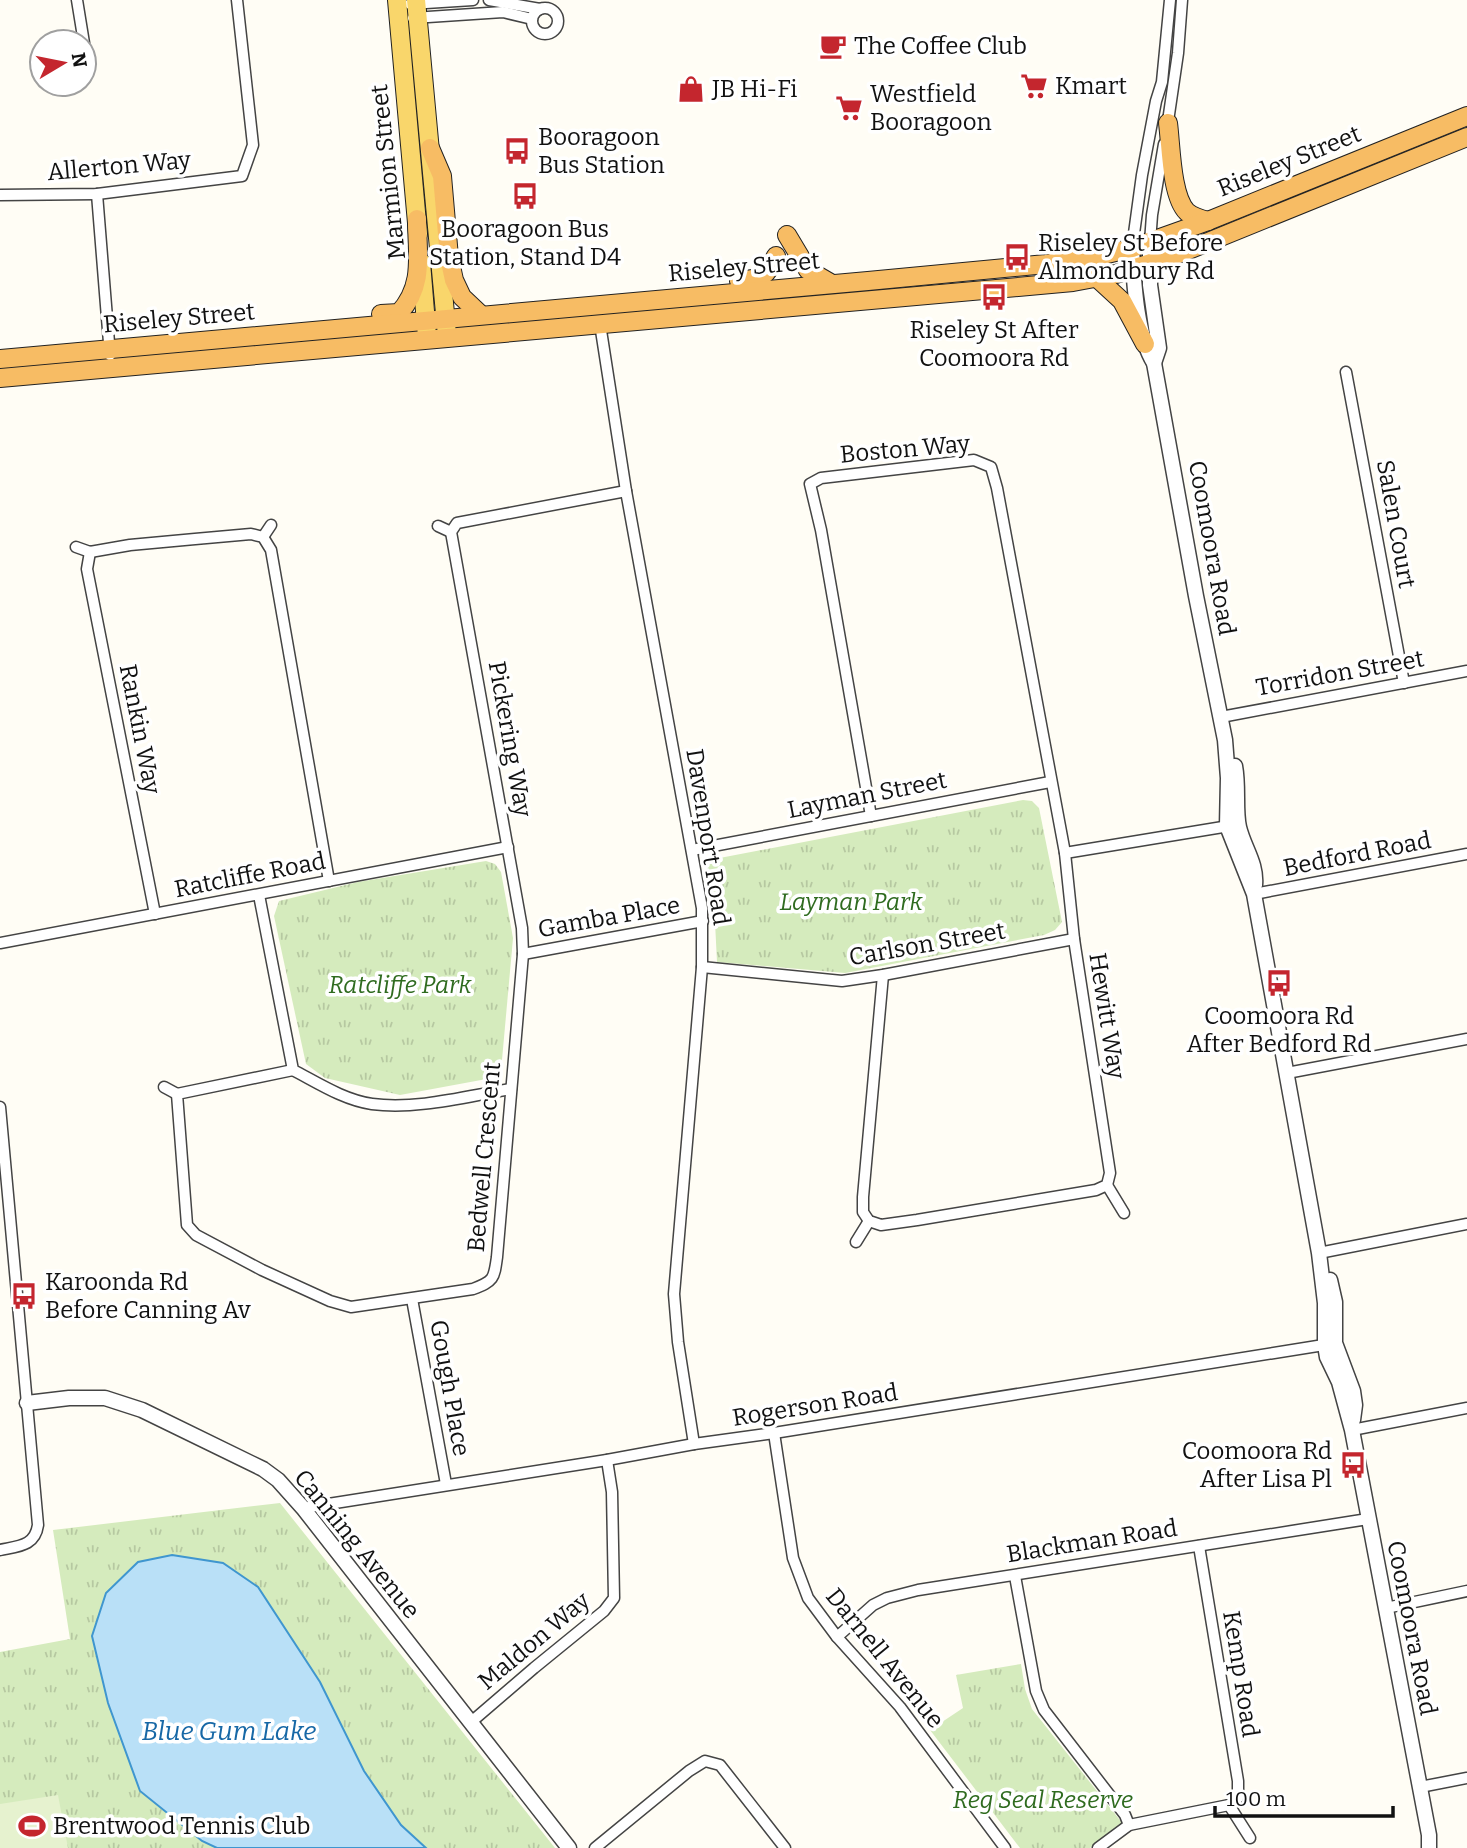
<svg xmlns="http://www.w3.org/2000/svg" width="1467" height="1848" font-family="Bitter,serif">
<defs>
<pattern id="park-tufts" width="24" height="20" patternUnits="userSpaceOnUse" patternTransform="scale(1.75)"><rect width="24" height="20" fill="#d5ebbd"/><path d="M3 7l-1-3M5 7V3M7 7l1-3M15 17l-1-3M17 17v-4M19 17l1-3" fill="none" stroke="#b6c8a1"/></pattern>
</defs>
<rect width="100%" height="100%" fill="#fffdf5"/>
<!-- park -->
<g fill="url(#park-tufts)">
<polygon points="1023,800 1032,801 1039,808 1062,922 1055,930 1044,935 845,973 717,962 715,922 704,861"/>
<polygon points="486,861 495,864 501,872 513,938 501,1071 492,1078 400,1095 325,1078 306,1064 274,916 279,901 358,882"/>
<polygon points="280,1503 555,1848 0,1848 0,1652 70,1639 53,1530"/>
<polygon points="1021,1664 1025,1689 1032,1709 1123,1824 1090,1848 1020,1848 930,1730 963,1708 956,1675"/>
</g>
<!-- pitch -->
<polygon fill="#e6f2cf" points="58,1795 68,1848 0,1848 0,1804"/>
<!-- water -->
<polygon fill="#b9e0f7" stroke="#3f96cf" stroke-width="2" points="172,1555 223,1563 258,1587 320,1682 364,1771 401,1825 426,1848 217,1848 202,1841 140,1791 108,1703 92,1636 106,1593 138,1562"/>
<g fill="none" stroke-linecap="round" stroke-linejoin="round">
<defs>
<g id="minor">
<polyline points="77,0 84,43"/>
<polyline points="489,0 540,9"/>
<polyline points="410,4 473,0"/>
<circle cx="545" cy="21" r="13"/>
<polyline points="413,18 503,12 532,19"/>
<polyline points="1167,128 1178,53 1182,0"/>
<polyline points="97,194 110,355"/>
<polyline points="0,195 97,194 242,176 253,145 237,0"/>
<polyline points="1150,242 1152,215 1164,144"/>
<polyline points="1132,248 1142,175 1156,101 1162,82 1170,0"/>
<polyline points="600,324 626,491 702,908 702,967 674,1294 678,1342 694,1444"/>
<polyline points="1346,372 1404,683"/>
<polyline points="438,526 451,532"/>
<polyline points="263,537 271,525"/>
<polyline points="76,547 90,552 130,545 195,539 251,534 263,537 271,550 329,881"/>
<polyline points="90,552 87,569 155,914"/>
<polyline points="1221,717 1467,671"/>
<polyline points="871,816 821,530 810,484 821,478 974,460 991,467 997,488 1065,853 1074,939 1110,1173 1107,1185 1096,1190 917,1220 881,1225 869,1221 863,1212 863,1197 883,975"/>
<polyline points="692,850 1050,782"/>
<polyline points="1065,853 1235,825"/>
<polyline points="1254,894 1467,854"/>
<path d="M259,895l34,175c25,13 51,30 79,34 45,6 95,-8 139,-15"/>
<polyline points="0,943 508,847"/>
<polyline points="523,954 703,921"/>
<polyline points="702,967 842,981 883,975 1074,939"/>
<path d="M293,1070l-116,24 10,131 9,10 66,35 68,31 21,6 122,-18c21,-8 21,-10 24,-32l26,-303 -1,-26 -71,-396 6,-9 169,-32"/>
<polyline points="1287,1073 1467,1039"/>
<polyline points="164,1087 177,1094"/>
<path d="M0,1107l38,418c-3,21 -19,21 -38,25"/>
<polyline points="1107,1185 1124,1213"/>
<polyline points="856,1242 869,1221"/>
<polyline points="1319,1253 1467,1224"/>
<polyline points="412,1299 446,1484"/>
<polyline points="1352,1430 1467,1408"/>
<polyline points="774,1433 793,1558 808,1598 837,1637 900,1707 1005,1848"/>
<polyline points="303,1508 607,1460 694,1444 774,1433 1330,1344"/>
<polyline points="1015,1576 1036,1691 1044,1710 1125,1815 1129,1825"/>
<polyline points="1386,1608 1467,1591"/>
<polyline points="837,1637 873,1605 887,1598 918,1590 1368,1519"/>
<polyline points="470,1723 534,1668 604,1611 614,1598 612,1492 607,1460"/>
<polyline points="1420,1787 1467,1778"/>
<polyline points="1229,1805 1250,1838"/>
<polyline points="595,1848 689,1771 705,1761 720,1765 785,1848"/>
<polyline points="1098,1848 1129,1825 1229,1805 1238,1798 1238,1781 1199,1546"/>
</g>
<g id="tertiary">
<polyline points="1150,242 1150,285 1159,348 1154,363"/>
<path d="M1132,248c2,34 4,86 22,115l42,233 29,144 3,38 -1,48 27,68 65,359 6,50v42l2,12 12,25 13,48 77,405v13"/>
<path d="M1235,766c4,21 0,43 4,61 5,21 18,36 16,58"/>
<polyline points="1330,1280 1335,1302 1335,1343 1353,1391 1355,1405 1353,1420"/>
<polyline points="27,1403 69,1398 105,1398 142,1410 263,1469 278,1480 303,1508 569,1848"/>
</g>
<g id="primary">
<polyline points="397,0 418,234"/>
<polyline points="416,0 447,335"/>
<polyline points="421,262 427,336"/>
</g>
<g id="trunk">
<path d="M1168,123c3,22 3,73 19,89 6,5 13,7 21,9"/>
<polyline points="430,148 442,176 449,257 454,280 462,297 481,315"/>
<polyline points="787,235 808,270 832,284"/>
<polyline points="1097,278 1122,301 1145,344"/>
<path d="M739,281c25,-3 26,-3 37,-25"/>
<path d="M381,314l18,-1c26,-28 18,-59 18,-94"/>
<polyline points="0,359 868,281 1046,264 1107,254 1132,248 1208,221 1467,116"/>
<polyline points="0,378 1073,282 1116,274 1176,255 1467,137"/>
</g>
</defs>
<!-- minor casing -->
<use href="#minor" stroke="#444" stroke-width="13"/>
<!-- tertiary casing -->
<use href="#tertiary" stroke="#444" stroke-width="17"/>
<!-- primary casing -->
<use href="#primary" stroke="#222" stroke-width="20"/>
<!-- trunk casing -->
<use href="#trunk" stroke="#222" stroke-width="20"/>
<!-- minor -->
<use href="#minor" stroke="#fff" stroke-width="10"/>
<!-- tertiary -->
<use href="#tertiary" stroke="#fff" stroke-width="14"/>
<!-- primary -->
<use href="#primary" stroke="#f9d66b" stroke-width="18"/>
<!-- trunk -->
<use href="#trunk" stroke="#f7bc64" stroke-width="18"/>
</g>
<!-- icons -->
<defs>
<symbol id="cafe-bare" viewBox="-9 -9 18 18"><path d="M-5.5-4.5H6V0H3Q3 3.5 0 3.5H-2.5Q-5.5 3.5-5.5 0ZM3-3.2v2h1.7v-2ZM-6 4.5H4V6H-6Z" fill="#c4262e" stroke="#fff" stroke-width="2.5" paint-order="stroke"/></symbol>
<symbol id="supermarket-bare" viewBox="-9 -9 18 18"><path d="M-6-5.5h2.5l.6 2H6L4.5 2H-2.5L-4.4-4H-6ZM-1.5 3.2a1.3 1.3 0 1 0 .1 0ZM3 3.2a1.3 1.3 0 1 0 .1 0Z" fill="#c4262e" stroke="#fff" stroke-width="2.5" paint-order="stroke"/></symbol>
<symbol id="shop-bare" viewBox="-9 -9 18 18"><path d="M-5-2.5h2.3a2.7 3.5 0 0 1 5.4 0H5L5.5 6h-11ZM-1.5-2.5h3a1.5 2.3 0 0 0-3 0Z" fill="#c4262e" stroke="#fff" stroke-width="2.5" paint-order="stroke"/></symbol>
<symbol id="bus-bare" viewBox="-9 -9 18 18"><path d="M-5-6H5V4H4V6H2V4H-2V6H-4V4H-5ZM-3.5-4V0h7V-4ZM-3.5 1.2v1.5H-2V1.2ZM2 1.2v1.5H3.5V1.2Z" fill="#c4262e" stroke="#fff" stroke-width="2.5" paint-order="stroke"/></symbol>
<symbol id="stadium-bare" viewBox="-9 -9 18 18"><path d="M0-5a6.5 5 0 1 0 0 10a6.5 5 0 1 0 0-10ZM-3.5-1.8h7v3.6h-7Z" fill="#c4262e" stroke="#fff" stroke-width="2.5" paint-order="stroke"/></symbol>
</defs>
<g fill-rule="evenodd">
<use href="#cafe-bare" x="814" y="27" width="38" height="38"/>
<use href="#supermarket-bare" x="1015" y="67" width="38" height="38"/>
<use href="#shop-bare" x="672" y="70" width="38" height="38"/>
<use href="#supermarket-bare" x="830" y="89" width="38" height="38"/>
<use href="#bus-bare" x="498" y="132" width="38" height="38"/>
<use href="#bus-bare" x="506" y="177" width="38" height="38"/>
<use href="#bus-bare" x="998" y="238" width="38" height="38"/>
<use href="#bus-bare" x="975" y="278" width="38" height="38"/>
<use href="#bus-bare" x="1260" y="964" width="38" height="38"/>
<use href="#bus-bare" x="5" y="1277" width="38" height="38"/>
<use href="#bus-bare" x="1334" y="1446" width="38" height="38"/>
<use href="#stadium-bare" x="13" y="1807" width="38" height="38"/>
</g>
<g text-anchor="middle" stroke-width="7" stroke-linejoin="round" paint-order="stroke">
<!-- poi labels -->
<g font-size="24" fill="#111" stroke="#fff" text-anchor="start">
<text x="854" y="54">The Coffee Club</text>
<text x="1055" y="94">Kmart</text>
<text x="712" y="97">JB Hi-Fi</text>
<text x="870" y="102">Westfield<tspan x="870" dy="28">Booragoon</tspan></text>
<text x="538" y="145">Booragoon<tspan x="538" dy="28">Bus Station</tspan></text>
<text x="525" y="237" text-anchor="middle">Booragoon Bus<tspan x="525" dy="28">Station, Stand D4</tspan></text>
<text x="1038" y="251">Riseley St Before<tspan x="1038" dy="28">Almondbury Rd</tspan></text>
<text x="994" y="338" text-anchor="middle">Riseley St After<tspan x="994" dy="28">Coomoora Rd</tspan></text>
<text x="1279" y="1024" text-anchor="middle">Coomoora Rd<tspan x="1279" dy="28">After Bedford Rd</tspan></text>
<text x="45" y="1290">Karoonda Rd<tspan x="45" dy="28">Before Canning Av</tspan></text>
<text x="1332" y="1459" text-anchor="end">Coomoora Rd<tspan x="1332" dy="28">After Lisa Pl</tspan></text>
<text x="53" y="1834">Brentwood Tennis Club</text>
</g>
<!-- street labels -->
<g font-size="24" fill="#111" stroke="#fff">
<text transform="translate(1289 161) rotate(-22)" y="8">Riseley Street</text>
<text transform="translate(119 166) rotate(-5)" y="8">Allerton Way</text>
<text transform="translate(388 172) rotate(-96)" y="8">Marmion Street</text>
<text transform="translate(744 267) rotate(-5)" y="8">Riseley Street</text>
<text transform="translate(179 318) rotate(-5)" y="8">Riseley Street</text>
<text transform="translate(905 449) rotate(-5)" y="8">Boston Way</text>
<text transform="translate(1396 524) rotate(80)" y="8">Salen Court</text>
<text transform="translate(1212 548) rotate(80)" y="8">Coomoora Road</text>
<text transform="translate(1340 673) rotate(-10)" y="8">Torridon Street</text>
<text transform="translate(140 729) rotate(79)" y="8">Rankin Way</text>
<text transform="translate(510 739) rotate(80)" y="8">Pickering Way</text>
<text transform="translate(867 795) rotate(-11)" y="8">Layman Street</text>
<text transform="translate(708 837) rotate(81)" y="8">Davenport Road</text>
<text transform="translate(1357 854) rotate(-11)" y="8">Bedford Road</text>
<text transform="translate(250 875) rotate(-11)" y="8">Ratcliffe Road</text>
<text transform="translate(609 917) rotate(-10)" y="8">Gamba Place</text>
<text transform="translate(927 944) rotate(-10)" y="8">Carlson Street</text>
<text transform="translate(1107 1016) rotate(81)" y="8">Hewitt Way</text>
<text transform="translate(484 1157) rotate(-85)" y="8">Bedwell Crescent</text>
<text transform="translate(450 1388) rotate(80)" y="8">Gough Place</text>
<text transform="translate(815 1405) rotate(-9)" y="8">Rogerson Road</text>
<text transform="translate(1092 1541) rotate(-9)" y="8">Blackman Road</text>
<text transform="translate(357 1544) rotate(51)" y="8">Canning Avenue</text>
<text transform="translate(1412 1628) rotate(79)" y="8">Coomoora Road</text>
<text transform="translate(534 1641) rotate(-40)" y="8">Maldon Way</text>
<text transform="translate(885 1658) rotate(51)" y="8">Darnell Avenue</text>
<text transform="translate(1241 1674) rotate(81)" y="8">Kemp Road</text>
</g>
<!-- park labels -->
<g font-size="24" font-style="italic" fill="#2f6b1f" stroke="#fff">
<text x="851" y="910">Layman Park</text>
<text x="400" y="993">Ratcliffe Park</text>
<text x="1043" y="1808">Reg Seal Reserve</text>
</g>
<!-- water labels -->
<g font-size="26" font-style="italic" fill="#1768a6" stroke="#fff">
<text x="229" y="1740">Blue Gum Lake</text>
</g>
</g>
<!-- north arrow -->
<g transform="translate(63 63) rotate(80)"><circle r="33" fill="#ffffff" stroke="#a0a0a0" stroke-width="2"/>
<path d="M0-5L12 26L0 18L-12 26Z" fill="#c4262e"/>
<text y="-10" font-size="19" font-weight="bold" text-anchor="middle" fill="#111111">N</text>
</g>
<!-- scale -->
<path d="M1215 1806v10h178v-10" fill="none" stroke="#111111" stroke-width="3.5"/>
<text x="1226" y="1806" font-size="21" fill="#111111" stroke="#ffffff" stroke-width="5" paint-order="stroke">100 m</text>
</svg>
